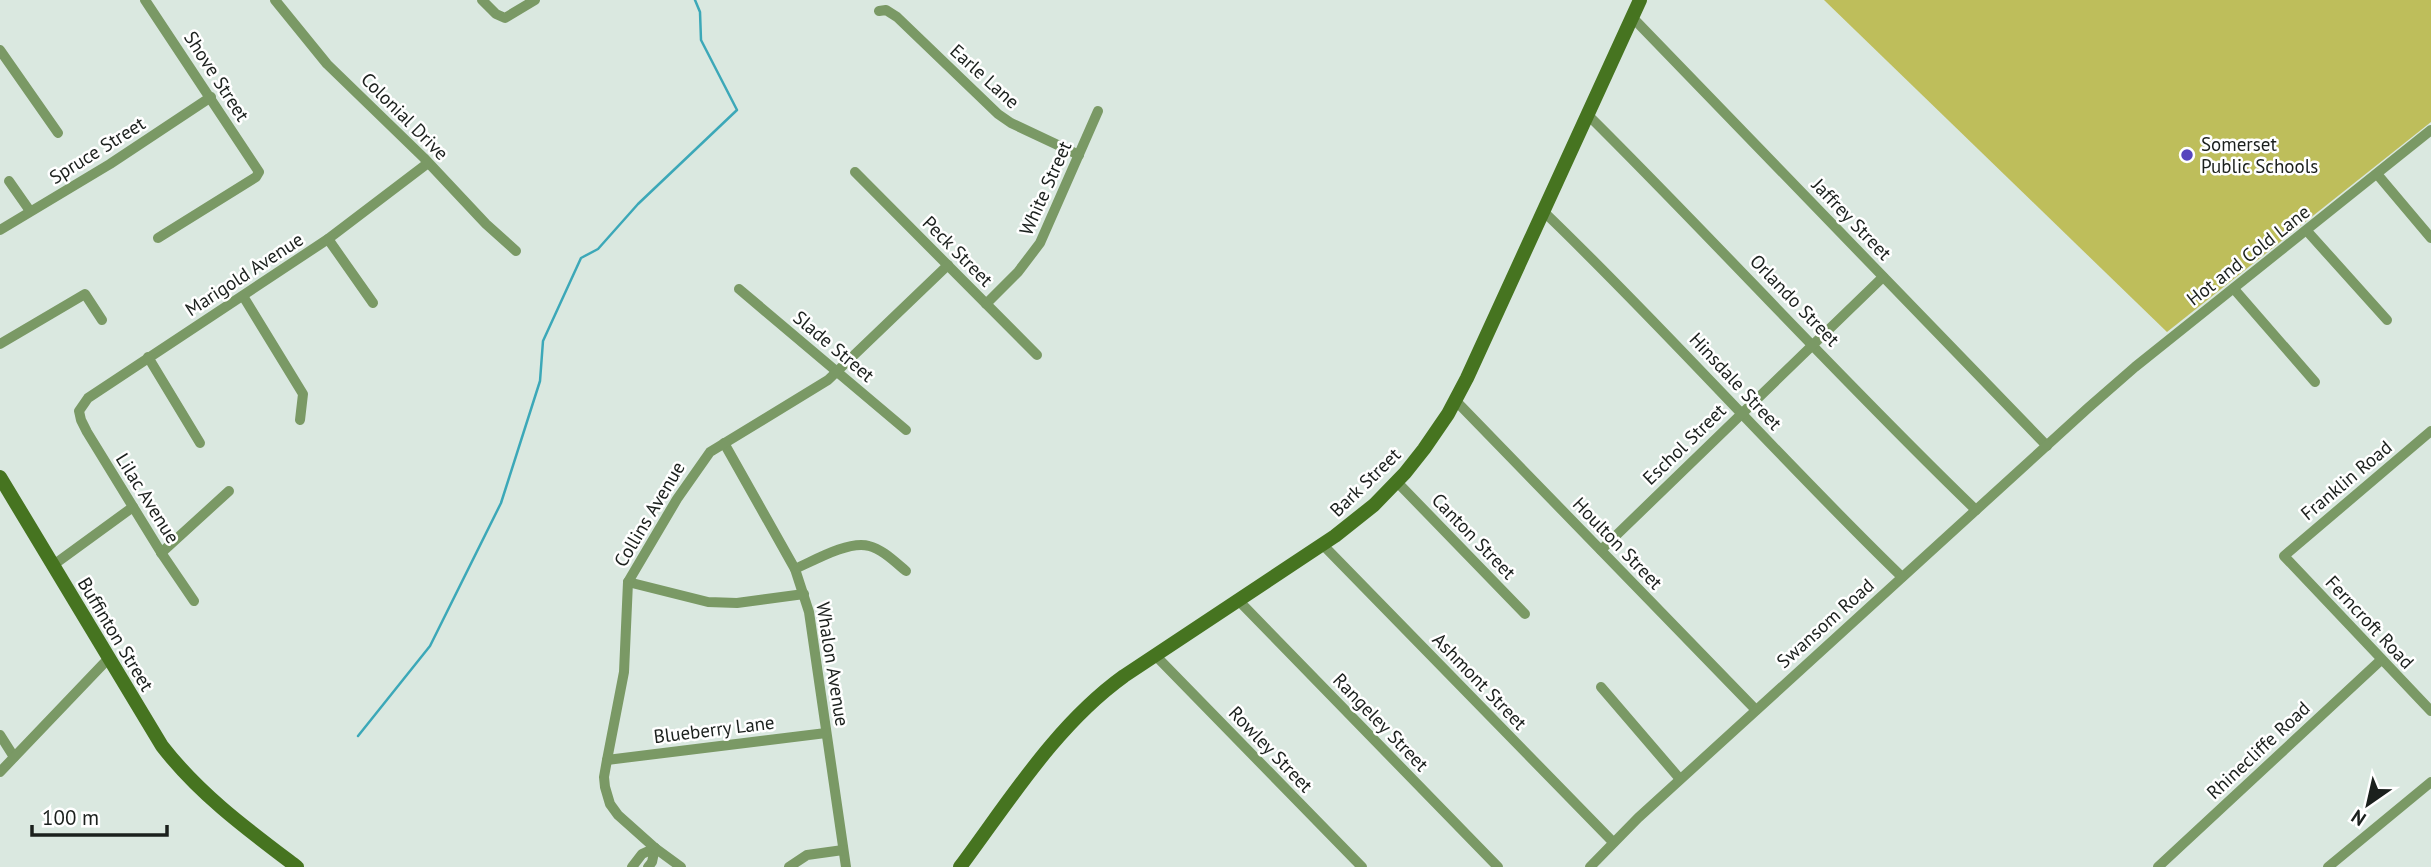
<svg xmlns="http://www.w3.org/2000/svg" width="2431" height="867" font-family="'PT Sans',sans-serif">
<rect width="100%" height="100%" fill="#dae8e0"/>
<!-- park -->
<polygon fill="#bebe5b" points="1824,0 2431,0 2431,122 2167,332"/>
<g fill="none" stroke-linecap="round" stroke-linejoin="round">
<!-- stream -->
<polyline stroke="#3ca8b8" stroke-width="2.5" points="358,736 430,646 501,503 540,381 543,341 581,258 598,249 638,204 737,110 701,40 700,12 695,0"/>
<!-- street -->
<g stroke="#7a9965" stroke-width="10">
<polyline points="145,0 259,172 256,177 158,238"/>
<polyline points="275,0 327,64 424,158 486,224 516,251"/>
<polyline points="482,0 496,14 505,18 535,0"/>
<polyline points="879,11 886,10 897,17 998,114 1011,123 1079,155"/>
<polyline points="1632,17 2047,446"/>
<polyline points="0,50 58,133"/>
<path d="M1588,115c131,130 255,267 388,395"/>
<polyline points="855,172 1037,355"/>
<polyline points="2377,174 2431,238"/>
<polyline points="9,181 30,211"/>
<path d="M1543,211c123,118 236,247 359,366"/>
<polyline points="0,230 110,164 211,97"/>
<polyline points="2307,231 2387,320"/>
<polyline points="328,239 373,303"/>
<polyline points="739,289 906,430"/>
<polyline points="2234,289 2315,382"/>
<polyline points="243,296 303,394 300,420"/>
<polyline points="986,304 1018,272 1040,243 1098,111"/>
<polyline points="0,344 85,294 102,320"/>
<polyline points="148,357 200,443"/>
<polyline points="1455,400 1756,710"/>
<polyline points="2431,431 2284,556 2431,711"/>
<polyline points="724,443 795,569 809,612 846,867"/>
<polyline points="1397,482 1525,614"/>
<polyline points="1323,545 1613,842"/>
<polyline points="1601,550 1883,277"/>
<polyline points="161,553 229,491"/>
<polyline points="52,566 133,507"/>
<path d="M795,569c18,-8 54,-29 74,-23 13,3 26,16 37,25"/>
<polyline points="628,582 708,602 737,603 804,594"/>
<polyline points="194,601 162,554 87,432 81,420 79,411 88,398 328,239 428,163"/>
<polyline points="1239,601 1498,867"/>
<polyline points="1155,655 1362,867"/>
<polyline points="1601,687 1680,779"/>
<polyline points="0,735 14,757"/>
<polyline points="607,760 826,733"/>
<polyline points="0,772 108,659"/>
<polyline points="632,867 642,854 655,848"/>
<polyline points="648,867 652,862 655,848"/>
<polyline points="681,867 655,848 618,815 610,804 605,787 604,777 607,760 624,672 628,582 677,499 710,452 828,380 948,265"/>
<polyline points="789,867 807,855 843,850"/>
<polyline points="1590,867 1638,818 2088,408 2135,367 2431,130"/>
<polyline points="2158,867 2381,660"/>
<polyline points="2328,867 2431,782"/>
</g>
<!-- secondary -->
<g stroke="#467420" stroke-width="14">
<path d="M0,477l162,269c38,49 86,84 135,121"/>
<path d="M960,867c50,-67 96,-142 164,-191l211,-140 39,-31 31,-32 19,-24 24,-35 19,-36 173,-378"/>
</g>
</g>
<!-- markers -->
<circle fill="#5745bd" stroke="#fff" stroke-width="2.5" cx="2187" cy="155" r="7"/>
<g text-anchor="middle" stroke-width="5" stroke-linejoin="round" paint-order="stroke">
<!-- street labels -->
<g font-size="19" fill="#1b201d" stroke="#fff">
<text transform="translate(217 76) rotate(57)" y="7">Shove Street</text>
<text transform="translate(985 76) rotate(42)" y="7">Earle Lane</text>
<text transform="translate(405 116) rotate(45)" y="7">Colonial Drive</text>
<text transform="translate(97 150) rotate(-32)" y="7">Spruce Street</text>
<text transform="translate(1045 188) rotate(-66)" y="7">White Street</text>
<text transform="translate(1852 219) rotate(46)" y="7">Jaffrey Street</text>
<text transform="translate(958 251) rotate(45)" y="7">Peck Street</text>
<text transform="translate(2248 255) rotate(-38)" y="7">Hot and Cold Lane</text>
<text transform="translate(244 274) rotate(-33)" y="7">Marigold Avenue</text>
<text transform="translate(1795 300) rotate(46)" y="7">Orlando Street</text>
<text transform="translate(834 346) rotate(40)" y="7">Slade Street</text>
<text transform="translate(1736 381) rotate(47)" y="7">Hinsdale Street</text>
<text transform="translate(1684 444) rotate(-44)" y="7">Eschol Street</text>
<text transform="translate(2346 480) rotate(-40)" y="7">Franklin Road</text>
<text transform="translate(1365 482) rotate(-44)" y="7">Bark Street</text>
<text transform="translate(148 498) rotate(58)" y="7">Lilac Avenue</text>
<text transform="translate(649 514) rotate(-59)" y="7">Collins Avenue</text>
<text transform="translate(1474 536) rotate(46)" y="7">Canton Street</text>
<text transform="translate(1618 543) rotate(46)" y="7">Houlton Street</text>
<text transform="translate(2370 622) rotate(47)" y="7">Ferncroft Road</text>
<text transform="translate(1825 623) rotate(-42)" y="7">Swansom Road</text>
<text transform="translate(116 634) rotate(59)" y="7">Buffinton Street</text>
<text transform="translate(833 664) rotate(81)" y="7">Whalon Avenue</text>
<text transform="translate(1480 681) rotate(46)" y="7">Ashmont Street</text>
<text transform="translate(1381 722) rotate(46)" y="7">Rangeley Street</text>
<text transform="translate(714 729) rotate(-7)" y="7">Blueberry Lane</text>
<text transform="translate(1271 749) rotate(46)" y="7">Rowley Street</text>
<text transform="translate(2258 750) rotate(-43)" y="7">Rhinecliffe Road</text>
</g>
<!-- poi labels -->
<g font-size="19" fill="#1b201d" stroke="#fff" text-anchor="start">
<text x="2201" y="151">Somerset<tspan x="2201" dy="22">Public Schools</tspan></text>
</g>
</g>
<!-- north arrow -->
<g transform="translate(2368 804) rotate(214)" stroke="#ffffff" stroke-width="5" paint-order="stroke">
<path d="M0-5L12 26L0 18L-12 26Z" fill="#1b201d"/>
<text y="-10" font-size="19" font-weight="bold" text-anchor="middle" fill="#1b201d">N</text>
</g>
<!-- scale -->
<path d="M32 825v10h135v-10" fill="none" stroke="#1b201d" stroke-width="3.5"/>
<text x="42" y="825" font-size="21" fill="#1b201d" stroke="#ffffff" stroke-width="5" paint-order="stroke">100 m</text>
</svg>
